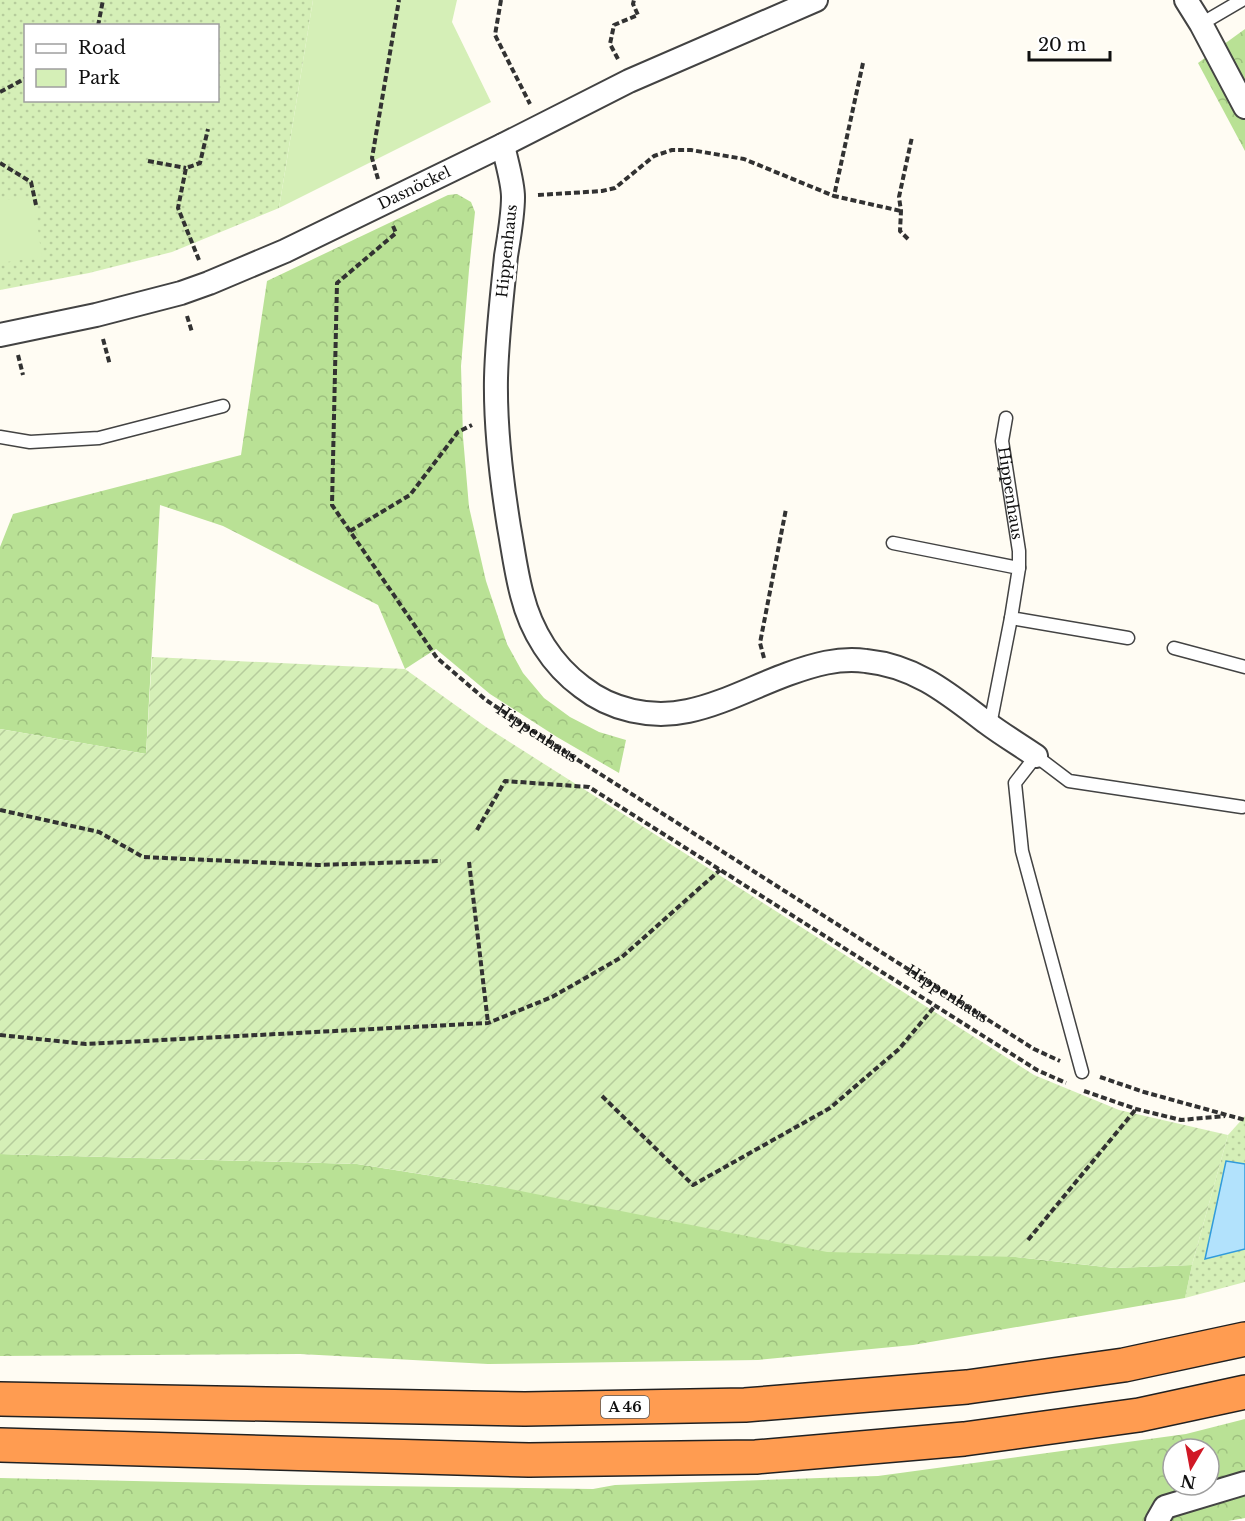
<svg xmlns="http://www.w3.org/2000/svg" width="1245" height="1521" font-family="'Libre Baskerville',serif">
<defs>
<pattern id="grass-dots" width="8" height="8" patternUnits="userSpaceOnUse" patternTransform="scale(1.5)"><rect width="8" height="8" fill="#d5efb7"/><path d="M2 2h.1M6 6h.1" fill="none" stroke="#b6cc9c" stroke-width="1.8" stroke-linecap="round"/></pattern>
<pattern id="forest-crowns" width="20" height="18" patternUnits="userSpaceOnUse" patternTransform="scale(1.5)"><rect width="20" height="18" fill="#b9e195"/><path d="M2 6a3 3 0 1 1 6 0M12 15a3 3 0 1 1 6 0" fill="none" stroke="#9ec07f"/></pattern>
<pattern id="garden-furrows" width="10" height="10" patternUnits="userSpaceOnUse" patternTransform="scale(1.5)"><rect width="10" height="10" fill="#d5efb7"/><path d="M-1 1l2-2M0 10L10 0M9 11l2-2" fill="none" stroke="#b6cc9c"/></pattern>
</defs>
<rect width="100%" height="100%" fill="#fffcf3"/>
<!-- grass -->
<g fill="url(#grass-dots)" fill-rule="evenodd">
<path d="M0,0h313l-34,208 -107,44 -83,21 -89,17zM26,26h192v74h-192z"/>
<polygon points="1245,1116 1245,1282 1185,1298 1192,1265 1228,1135"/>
</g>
<!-- forest -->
<g fill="url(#forest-crowns)" fill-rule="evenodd">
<polygon points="1245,29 1245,151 1198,63"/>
<polygon points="457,194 471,202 475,212 469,270 461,366 463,437 469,507 486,581 507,644 523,673 544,698 570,717 599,732 626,740 619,773 557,737 490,694 436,649 405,669 378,605 223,526 160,505 146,754 0,729 0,547 13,514 241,455 267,281 448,195"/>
<polygon points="0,1154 357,1164 496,1186 1016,1257 1114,1268 1192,1265 1185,1298 913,1345 758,1360 488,1364 300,1354 0,1356"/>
<path d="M1245,1419v99l-17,3h-1228v-43l307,7 286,4 22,-4 263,-9 308,-42zM1173,1449h36v36h-36z"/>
</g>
<!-- park -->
<g fill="#d5efb7">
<polygon points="313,0 457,0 452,22 491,102 279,208"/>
<polygon points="33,196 42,257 0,263 0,201"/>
</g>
<!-- garden -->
<polygon fill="url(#garden-furrows)" points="152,657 405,669 486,727 1034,1075 1119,1110 1228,1135 1192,1265 1114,1268 1016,1257 827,1252 496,1186 357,1164 0,1154 0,729 146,754"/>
<!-- water -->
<polygon fill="#b2e2fc" stroke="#319bdb" stroke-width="1.5" points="1226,1161 1245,1164 1245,1249 1205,1259"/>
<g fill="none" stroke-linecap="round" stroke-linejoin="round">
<defs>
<g id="lane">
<polyline points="1201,24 1242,0"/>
<path id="s2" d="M1006,418l-4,23 17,110v17"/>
<polyline points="0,437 30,442 99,438 223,406"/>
<polyline points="893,543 1019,568 1011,618 1128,638"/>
<polyline points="1174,648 1245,667"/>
<polyline points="990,725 1011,618"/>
<polyline points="1082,1072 1022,851 1015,783 1036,756 1069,781 1242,807"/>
</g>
<g id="street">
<polyline points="1186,0 1201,24 1245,107"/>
<path d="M503,145c3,15 10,37 10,52 0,19 -4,40 -7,59 -4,40 -9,81 -10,122 -1,50 5,99 13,149 4,22 7,46 13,68 9,36 30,70 60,92 29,23 69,32 106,24 34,-7 67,-25 100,-37 25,-9 51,-17 78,-13 50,5 83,33 121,62 16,12 33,22 49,33"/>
<path id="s3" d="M0,335l96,-20 85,-22 28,-10 76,-32 218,-106 126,-64 187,-81"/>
<polyline points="1157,1521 1165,1507 1245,1483"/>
</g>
<g id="highway">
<polyline points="0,1399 525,1409 745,1405 967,1387 1124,1365 1245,1339"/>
<polyline points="0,1445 529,1460 756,1457 964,1439 1139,1415 1245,1392"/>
</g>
</defs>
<!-- lane casing -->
<use href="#lane" stroke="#434343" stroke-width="15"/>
<!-- street casing -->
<use href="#street" stroke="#434343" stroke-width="26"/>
<!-- highway casing -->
<use href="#highway" stroke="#212121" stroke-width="36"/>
<!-- path -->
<g stroke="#323232" stroke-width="4" stroke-dasharray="6 3" stroke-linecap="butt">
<polyline points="501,0 495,35 530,104"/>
<polyline points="98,26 103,0"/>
<polyline points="618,59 610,44 614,25 638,15 633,4 634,0"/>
<polyline points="863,63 834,196 901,211"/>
<polyline points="0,92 26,78"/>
<polyline points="148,161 186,168"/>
<polyline points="0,163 31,182 36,205"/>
<polyline points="378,179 372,158 399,0"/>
<polyline points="538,195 602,191 615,188 654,156 672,150 691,150 744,159 834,196"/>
<path id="s1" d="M393,226l3,7 -59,50 -5,222 105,153 49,42 51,34 497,315 26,12"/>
<polyline points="908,239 900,231 901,211 899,197 912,137"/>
<polyline points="199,260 178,208 186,168 200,163 208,129"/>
<polyline points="187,316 192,332"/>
<polyline points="103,339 110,365"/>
<polyline points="18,355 23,375"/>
<polyline points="350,531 410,495 458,432 472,425"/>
<polyline points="764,658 760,643 786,509"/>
<polyline points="0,810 99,832 143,857 318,865 441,861"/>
<polyline points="477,830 505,781 589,787 1037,1070 1066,1083"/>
<polyline points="469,862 488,1023"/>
<polyline points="0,1035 86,1044 488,1023 552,997 622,957 720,870"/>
<polyline points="1100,1077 1144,1092 1245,1120"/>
<polyline points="1084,1091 1136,1109 1181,1120 1225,1116"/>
<polyline points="602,1096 693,1185 830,1108 899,1049 935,1006"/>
<polyline points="1028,1240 1136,1109"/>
</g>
<!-- lane -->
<use href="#lane" stroke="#fff" stroke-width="12"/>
<!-- street -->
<use href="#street" stroke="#fff" stroke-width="22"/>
<!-- highway -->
<use href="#highway" stroke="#ff9c51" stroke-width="33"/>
</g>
<g text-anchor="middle" stroke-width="6" stroke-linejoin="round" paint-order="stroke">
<!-- shield labels -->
<rect fill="#fff" stroke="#585858" stroke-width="1.5" x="601" y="1396" width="48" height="22" rx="4.5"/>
<g font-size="14" font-weight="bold" fill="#101010">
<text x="625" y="1412">A 46</text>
</g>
<!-- street labels -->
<g font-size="15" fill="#101010" stroke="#fff">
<text dy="5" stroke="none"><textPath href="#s3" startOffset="442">Dasnöckel</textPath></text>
<text transform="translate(507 251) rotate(-84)" y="5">Hippenhaus</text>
<text dy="5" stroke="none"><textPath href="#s2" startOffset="76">Hippenhaus</textPath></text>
<text dy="5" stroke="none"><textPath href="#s1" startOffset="618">Hippenhaus</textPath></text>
<text dy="5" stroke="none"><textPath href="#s1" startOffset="1104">Hippenhaus</textPath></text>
</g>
</g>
<!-- legend -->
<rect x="24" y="24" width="195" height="78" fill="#ffffff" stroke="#9f9f9f" stroke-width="1.5"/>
<rect x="36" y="44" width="30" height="9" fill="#ffffff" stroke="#9f9f9f" stroke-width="1.5"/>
<text x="78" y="54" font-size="18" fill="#101010">Road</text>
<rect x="36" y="69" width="30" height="18" fill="#d5efb7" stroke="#9f9f9f" stroke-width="1.5"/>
<text x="78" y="84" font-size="18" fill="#101010">Park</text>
<!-- north arrow -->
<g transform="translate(1191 1467) rotate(190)"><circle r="28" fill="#ffffff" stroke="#9f9f9f" stroke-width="1.5"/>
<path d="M0-4.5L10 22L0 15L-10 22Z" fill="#d01825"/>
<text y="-9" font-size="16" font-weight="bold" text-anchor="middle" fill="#101010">N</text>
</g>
<!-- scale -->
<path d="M1029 51v9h81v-9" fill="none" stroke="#101010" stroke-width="3"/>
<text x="1038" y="51" font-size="18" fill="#101010" stroke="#ffffff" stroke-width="4.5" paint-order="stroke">20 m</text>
</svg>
